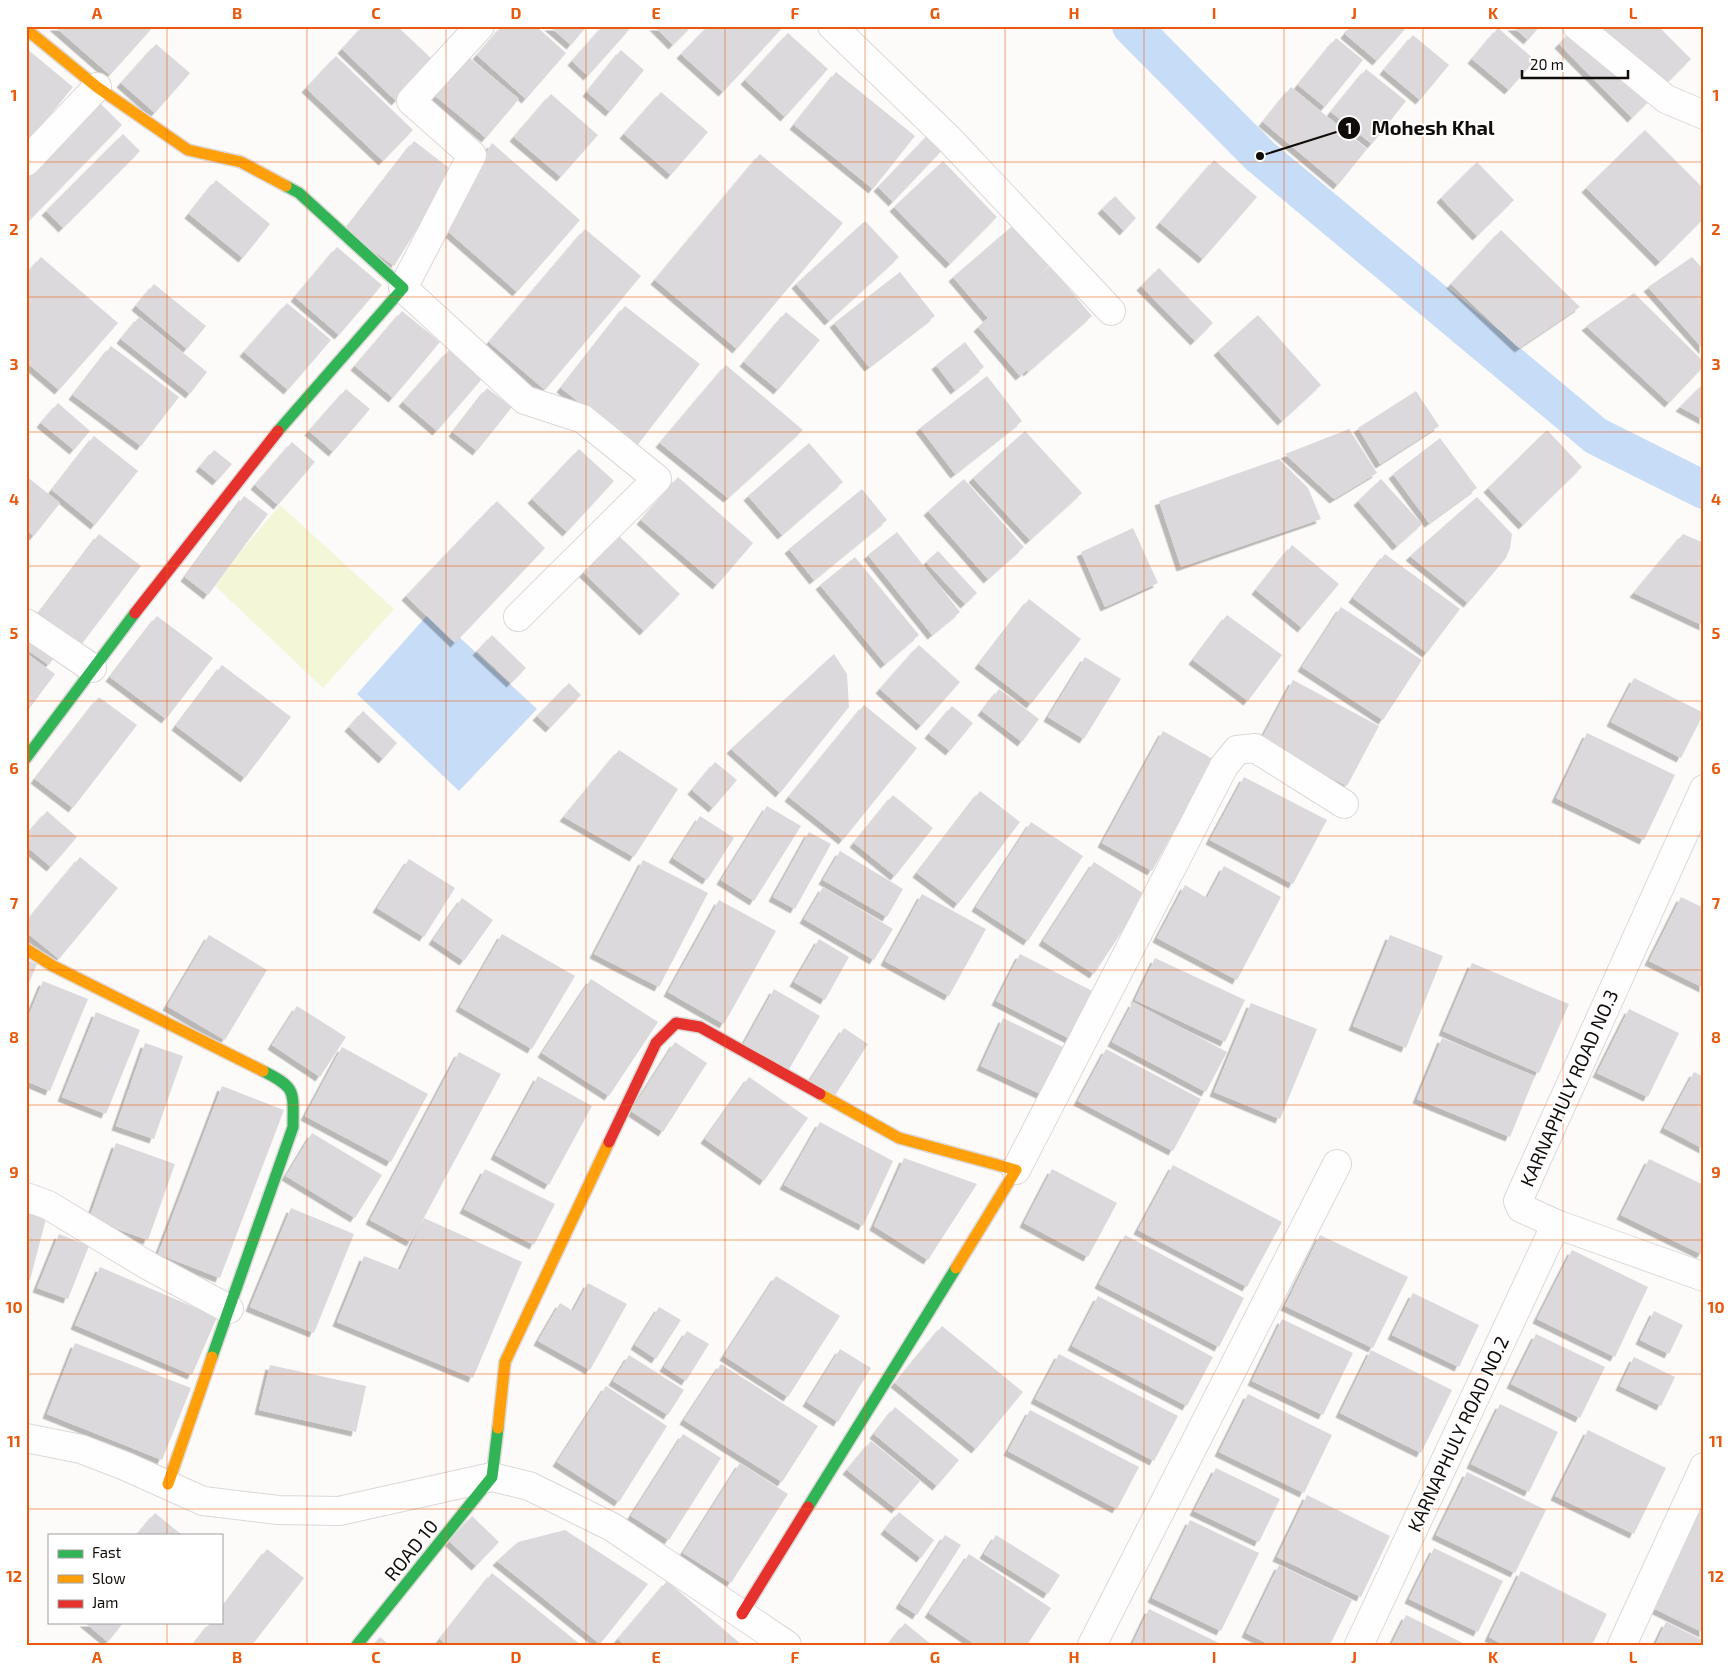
<svg xmlns="http://www.w3.org/2000/svg" width="1730" height="1671" font-family="'Exo 2',sans-serif">
<defs>
<filter id="shadow"><feDropShadow dx="-4.5" dy="4.5" stdDeviation="0" flood-color="#0004"/></filter>
</defs>
<rect width="100%" height="100%" fill="#fdfbfa"/>
<!-- green -->
<polygon fill="#f3f6d7" points="280,505 394,609 323,688 213,584"/>
<!-- water -->
<polygon fill="#c6dcf7" points="431,611 537,709 459,791 357,694"/>
<g fill="none" stroke-linecap="round" stroke-linejoin="round">
<!-- canal -->
<polyline stroke="#c6dcf7" stroke-width="38" points="1131,26 1260,156 1596,436 1704,490"/>
</g>
<!-- building -->
<g fill="#dbd9dc" filter="url(#shadow)">
<polygon points="54,26 154,26 110,75"/>
<polygon points="363,26 397,26 434,61 396,101 342,49"/>
<polygon points="502,26 536,26 566,53 526,99 477,55"/>
<polygon points="549,26 587,26 571,45"/>
<polygon points="603,26 624,26 629,30 588,76 572,61"/>
<polygon points="654,26 692,26 673,45"/>
<polygon points="708,26 784,26 723,92 681,54"/>
<polygon points="1351,26 1401,26 1405,29 1377,61 1345,34"/>
<polygon points="1512,26 1540,26 1528,40"/>
<polygon points="1576,26 1658,26 1691,59 1632,118 1559,44"/>
<polygon points="1498,28 1535,60 1509,90 1472,59"/>
<polygon points="788,33 828,69 785,117 745,80"/>
<polygon points="1413,35 1449,65 1420,100 1384,70"/>
<polygon points="1336,38 1363,60 1325,107 1298,85"/>
<polygon points="156,44 190,73 155,113 121,83"/>
<polygon points="26,48 73,87 26,144"/>
<polygon points="621,50 644,70 610,112 587,92"/>
<polygon points="466,55 519,99 486,138 433,94"/>
<polygon points="336,56 413,130 383,161 306,88"/>
<polygon points="1366,69 1406,101 1372,144 1331,112"/>
<polygon points="836,72 915,136 873,189 794,125"/>
<polygon points="1291,87 1367,149 1338,185 1263,122"/>
<polygon points="661,92 708,132 671,175 624,134"/>
<polygon points="551,94 598,135 561,177 514,137"/>
<polygon points="96,99 122,125 26,224 26,171"/>
<polygon points="1645,130 1704,189 1704,218 1660,262 1586,188"/>
<polygon points="931,132 946,146 893,202 878,187"/>
<polygon points="123,134 140,151 63,228 46,211"/>
<polygon points="414,141 453,171 394,266 345,230"/>
<polygon points="492,143 580,220 517,292 443,227"/>
<polygon points="760,154 843,223 737,349 655,280"/>
<polygon points="1214,160 1257,197 1203,259 1160,223"/>
<polygon points="943,161 997,217 950,264 894,207"/>
<polygon points="1477,162 1514,200 1477,236 1441,198"/>
<polygon points="216,180 270,224 243,258 189,214"/>
<polygon points="1115,196 1136,218 1124,231 1102,209"/>
<polygon points="865,221 899,257 829,321 796,284"/>
<polygon points="1017,222 1052,263 1024,287 1050,266 1092,316 1028,372 1027,370 1020,376 978,327 988,318 953,277"/>
<polygon points="585,229 641,276 545,390 489,342"/>
<polygon points="1501,230 1580,307 1519,348 1451,284"/>
<polygon points="337,247 382,285 339,335 295,297"/>
<polygon points="41,257 118,323 59,390 26,362 26,274"/>
<polygon points="1692,257 1704,270 1704,350 1648,287"/>
<polygon points="1159,268 1213,323 1195,341 1141,286"/>
<polygon points="900,272 935,316 869,367 834,323"/>
<polygon points="154,284 206,326 187,349 136,306"/>
<polygon points="1634,293 1704,362 1704,366 1669,403 1586,326"/>
<polygon points="287,303 331,340 288,390 244,352"/>
<polygon points="625,306 700,364 636,447 561,388"/>
<polygon points="402,311 440,342 393,398 355,366"/>
<polygon points="786,312 820,340 778,390 744,362"/>
<polygon points="1258,315 1321,385 1282,421 1218,351"/>
<polygon points="139,317 207,372 190,394 121,339"/>
<polygon points="965,342 984,367 955,390 936,365"/>
<polygon points="111,346 179,397 141,446 73,395"/>
<polygon points="449,350 482,379 437,431 403,402"/>
<polygon points="726,365 803,430 728,498 660,443"/>
<polygon points="987,376 1022,421 955,474 920,428"/>
<polygon points="1704,383 1704,420 1680,407"/>
<polygon points="487,388 512,407 477,451 453,432"/>
<polygon points="346,389 370,409 333,452 309,431"/>
<polygon points="1416,391 1439,426 1380,464 1358,428"/>
<polygon points="58,403 90,431 74,450 41,423"/>
<polygon points="1349,429 1377,473 1334,499 1285,454"/>
<polygon points="1547,430 1582,467 1523,525 1488,488"/>
<polygon points="1025,431 1082,493 1030,540 973,478"/>
<polygon points="94,436 138,471 95,525 52,490"/>
<polygon points="1440,438 1477,488 1429,523 1393,474"/>
<polygon points="292,442 315,462 278,505 255,485"/>
<polygon points="809,443 843,482 782,535 748,496"/>
<polygon points="579,449 614,481 567,532 532,499"/>
<polygon points="214,450 232,464 217,481 200,467"/>
<polygon points="1279,459 1308,488 1321,519 1181,567 1159,501"/>
<polygon points="26,476 60,503 34,536 26,530"/>
<polygon points="678,477 753,543 717,585 641,520"/>
<polygon points="964,479 1024,547 988,579 928,511"/>
<polygon points="1381,479 1422,524 1397,546 1358,501"/>
<polygon points="862,489 887,520 814,580 789,549"/>
<polygon points="244,496 268,514 208,595 185,577"/>
<polygon points="1477,497 1512,534 1510,548 1506,558 1468,603 1410,556"/>
<polygon points="497,501 545,548 455,643 406,596"/>
<polygon points="1133,528 1158,583 1105,607 1081,552"/>
<polygon points="897,532 960,612 932,635 868,555"/>
<polygon points="99,534 141,566 81,645 39,613"/>
<polygon points="1683,534 1704,543 1704,626 1634,593"/>
<polygon points="618,535 680,594 644,631 583,572"/>
<polygon points="1292,545 1339,584 1302,628 1256,590"/>
<polygon points="938,551 977,593 965,604 926,562"/>
<polygon points="1385,554 1460,609 1427,653 1353,598"/>
<polygon points="855,557 919,635 885,664 820,585"/>
<polygon points="1029,599 1081,639 1031,704 979,664"/>
<polygon points="1341,607 1422,660 1383,720 1302,667"/>
<polygon points="1227,615 1282,655 1248,701 1193,660"/>
<polygon points="157,616 213,658 166,719 110,677"/>
<polygon points="26,629 58,652 49,665 26,649"/>
<polygon points="492,635 526,668 511,683 477,651"/>
<polygon points="919,645 960,682 921,726 880,689"/>
<polygon points="26,653 55,674 26,713"/>
<polygon points="834,654 847,674 849,707 780,793 731,749"/>
<polygon points="1085,657 1121,679 1084,739 1048,717"/>
<polygon points="222,665 291,717 245,778 176,726"/>
<polygon points="1634,678 1704,713 1681,758 1611,722"/>
<polygon points="1293,680 1379,726 1347,786 1261,740"/>
<polygon points="569,683 581,695 550,728 537,716"/>
<polygon points="999,689 1039,719 1022,742 982,711"/>
<polygon points="99,697 137,725 73,808 35,779"/>
<polygon points="864,705 917,748 843,840 789,797"/>
<polygon points="952,706 973,723 950,751 929,734"/>
<polygon points="363,711 397,743 383,759 349,727"/>
<polygon points="1163,731 1213,759 1152,871 1102,843"/>
<polygon points="1587,733 1675,775 1644,840 1556,798"/>
<polygon points="619,750 678,789 634,857 564,817"/>
<polygon points="715,762 737,780 713,808 692,790"/>
<polygon points="1244,777 1327,820 1293,884 1210,840"/>
<polygon points="980,791 1020,822 958,904 917,873"/>
<polygon points="893,795 933,828 895,876 854,843"/>
<polygon points="767,806 801,826 754,901 721,880"/>
<polygon points="47,811 77,837 51,867 26,846 26,835"/>
<polygon points="700,816 734,838 707,880 673,858"/>
<polygon points="1031,822 1083,856 1028,941 976,907"/>
<polygon points="809,832 831,844 795,909 773,897"/>
<polygon points="840,851 903,889 887,917 823,880"/>
<polygon points="80,857 118,888 59,959 26,932 26,922"/>
<polygon points="409,859 455,888 424,937 377,908"/>
<polygon points="643,860 708,893 659,987 594,954"/>
<polygon points="1094,862 1146,895 1094,974 1043,941"/>
<polygon points="1224,866 1281,897 1237,980 1157,938 1185,885 1207,898"/>
<polygon points="823,887 893,929 874,960 804,919"/>
<polygon points="922,894 986,929 949,996 885,961"/>
<polygon points="1681,897 1704,908 1704,988 1649,961"/>
<polygon points="462,898 493,920 464,961 433,940"/>
<polygon points="719,900 776,931 724,1024 668,992"/>
<polygon points="502,934 575,976 532,1049 460,1007"/>
<polygon points="209,935 267,970 225,1040 167,1006"/>
<polygon points="1390,935 1443,956 1406,1048 1353,1026"/>
<polygon points="819,939 849,957 825,1000 794,982"/>
<polygon points="1020,954 1102,996 1078,1043 996,1001"/>
<polygon points="1155,958 1245,1000 1225,1042 1135,1000"/>
<polygon points="26,960 37,964 26,990"/>
<polygon points="1472,963 1569,1004 1539,1073 1443,1031"/>
<polygon points="591,979 658,1022 609,1096 542,1053"/>
<polygon points="43,981 88,999 50,1091 26,1081 26,1022"/>
<polygon points="774,989 820,1016 788,1071 743,1045"/>
<polygon points="1133,1002 1227,1052 1206,1092 1112,1042"/>
<polygon points="1251,1003 1317,1029 1280,1119 1214,1092"/>
<polygon points="297,1006 346,1037 320,1077 272,1045"/>
<polygon points="1629,1009 1679,1033 1648,1097 1597,1073"/>
<polygon points="96,1012 140,1030 106,1114 62,1097"/>
<polygon points="1003,1018 1069,1050 1047,1097 981,1066"/>
<polygon points="844,1028 868,1044 834,1097 809,1082"/>
<polygon points="1442,1038 1535,1076 1510,1137 1417,1099"/>
<polygon points="675,1042 707,1063 663,1132 631,1111"/>
<polygon points="145,1043 183,1056 154,1139 116,1126"/>
<polygon points="342,1047 428,1094 391,1162 305,1116"/>
<polygon points="1106,1049 1201,1099 1173,1151 1078,1101"/>
<polygon points="459,1052 501,1074 411,1242 370,1220"/>
<polygon points="1694,1072 1704,1077 1704,1149 1664,1128"/>
<polygon points="538,1076 592,1106 549,1185 495,1155"/>
<polygon points="749,1077 808,1118 764,1181 705,1139"/>
<polygon points="222,1086 284,1110 220,1278 158,1254"/>
<polygon points="820,1122 893,1161 863,1226 784,1185"/>
<polygon points="312,1133 382,1175 355,1218 286,1176"/>
<polygon points="116,1143 175,1164 148,1240 89,1219"/>
<polygon points="904,1158 977,1184 928,1260 874,1226"/>
<polygon points="1649,1159 1704,1185 1704,1250 1701,1254 1621,1215"/>
<polygon points="1173,1165 1282,1222 1247,1287 1138,1230"/>
<polygon points="485,1169 555,1204 534,1245 464,1209"/>
<polygon points="1052,1169 1117,1203 1088,1257 1024,1223"/>
<polygon points="291,1208 354,1234 314,1333 250,1307"/>
<polygon points="26,1210 47,1215 30,1280 26,1279"/>
<polygon points="424,1218 522,1262 473,1378 337,1322 364,1256 400,1270"/>
<polygon points="59,1234 89,1246 68,1299 37,1288"/>
<polygon points="1125,1235 1244,1298 1219,1347 1099,1284"/>
<polygon points="1320,1235 1408,1277 1373,1348 1285,1306"/>
<polygon points="1572,1250 1648,1287 1615,1357 1537,1319"/>
<polygon points="100,1267 217,1317 192,1375 75,1325"/>
<polygon points="776,1276 840,1316 788,1397 724,1356"/>
<polygon points="588,1283 627,1304 590,1370 538,1341 560,1303 573,1311"/>
<polygon points="1413,1293 1479,1325 1459,1367 1392,1335"/>
<polygon points="1098,1296 1213,1357 1187,1406 1072,1346"/>
<polygon points="659,1307 681,1320 656,1359 635,1345"/>
<polygon points="1654,1311 1683,1325 1669,1354 1640,1340"/>
<polygon points="1282,1319 1353,1353 1323,1415 1252,1381"/>
<polygon points="942,1326 1023,1392 976,1449 895,1383"/>
<polygon points="687,1331 709,1344 686,1381 664,1367"/>
<polygon points="1536,1334 1605,1367 1580,1418 1511,1384"/>
<polygon points="75,1343 191,1388 162,1460 47,1414"/>
<polygon points="840,1349 871,1368 838,1422 807,1402"/>
<polygon points="1371,1350 1452,1390 1421,1453 1340,1413"/>
<polygon points="1059,1354 1178,1416 1154,1461 1035,1399"/>
<polygon points="629,1355 684,1390 668,1415 613,1381"/>
<polygon points="1634,1357 1675,1377 1661,1406 1620,1386"/>
<polygon points="721,1364 818,1426 782,1482 684,1420"/>
<polygon points="270,1365 366,1386 356,1432 259,1410"/>
<polygon points="606,1386 667,1426 619,1502 557,1462"/>
<polygon points="1248,1394 1332,1435 1304,1493 1219,1452"/>
<polygon points="1500,1404 1558,1432 1529,1492 1471,1464"/>
<polygon points="895,1407 959,1460 937,1486 874,1434"/>
<polygon points="1030,1410 1139,1467 1117,1509 1008,1451"/>
<polygon points="1588,1430 1666,1468 1634,1534 1555,1496"/>
<polygon points="683,1434 721,1458 669,1540 631,1516"/>
<polygon points="871,1441 920,1481 896,1509 847,1470"/>
<polygon points="740,1463 788,1494 731,1583 683,1553"/>
<polygon points="1216,1468 1280,1499 1259,1542 1194,1511"/>
<polygon points="1467,1472 1546,1510 1515,1573 1436,1535"/>
<polygon points="1307,1495 1390,1536 1361,1597 1277,1557"/>
<polygon points="1704,1504 1704,1633 1653,1608"/>
<polygon points="899,1512 934,1540 921,1558 885,1530"/>
<polygon points="155,1513 182,1535 137,1535"/>
<polygon points="472,1516 499,1542 476,1566 449,1541"/>
<polygon points="1190,1520 1259,1553 1221,1631 1152,1598"/>
<polygon points="565,1530 648,1584 600,1644 497,1561 518,1542"/>
<polygon points="945,1535 961,1545 917,1615 900,1604"/>
<polygon points="996,1535 1060,1575 1048,1594 984,1554"/>
<polygon points="1434,1548 1503,1581 1478,1632 1409,1599"/>
<polygon points="267,1549 304,1578 252,1645 193,1645 211,1622 221,1622 221,1609"/>
<polygon points="969,1554 1051,1608 1027,1645 976,1645 929,1613"/>
<polygon points="1279,1565 1352,1600 1330,1645 1270,1645 1246,1633"/>
<polygon points="1521,1571 1607,1614 1592,1645 1504,1645 1489,1637"/>
<polygon points="492,1573 581,1645 447,1645 440,1639"/>
<polygon points="667,1581 742,1645 625,1645 618,1639"/>
<polygon points="1149,1609 1223,1645 1132,1645"/>
<polygon points="1406,1615 1467,1645 1391,1645"/>
<polygon points="84,1622 124,1622 108,1642"/>
<polygon points="1666,1622 1704,1641 1702,1645 1655,1645"/>
<polygon points="905,1623 932,1645 888,1645"/>
<polygon points="380,1637 389,1645 373,1645"/>
</g>
<g fill="none" stroke-linecap="round" stroke-linejoin="round">
<defs>
<g id="street">
<polyline points="480,26 411,101 472,155 403,288 525,400 583,419 657,479 518,617"/>
<polyline points="832,26 949,139 1111,311"/>
<polyline points="1577,26 1666,99 1704,115"/>
<polyline points="26,162 97,87"/>
<polyline points="26,623 92,668"/>
<polyline points="1704,789 1518,1201 1521,1208 1556,1224 1704,1277"/>
<polyline points="1016,1170 1224,766 1237,750 1255,748 1344,804"/>
<polyline points="26,1197 48,1205 147,1265 229,1309"/>
<polyline points="26,1438 81,1449 125,1466 203,1501 278,1510 339,1511 492,1477 529,1486 612,1527 787,1645"/>
<polyline points="1092,1645 1337,1164"/>
<polyline points="1359,1645 1556,1224"/>
<polyline points="1622,1645 1704,1467"/>
</g>
<g id="fast">
<polyline points="278,431 403,288 299,193 286,186"/>
<polyline points="26,758 135,613"/>
<path d="M212,1357l81,-230c0,-36 4,-39 -30,-56"/>
<polyline points="808,1507 956,1268"/>
<polyline points="357,1645 492,1477 498,1428"/>
</g>
<g id="slow">
<polyline points="26,29 97,87 188,150 241,162 286,186"/>
<polyline points="26,949 53,966 263,1071"/>
<polyline points="820,1094 899,1138 1016,1170 956,1268"/>
<polyline points="498,1428 505,1362 609,1142"/>
<polyline points="168,1484 212,1357"/>
</g>
<g id="jam">
<polyline points="135,613 278,431"/>
<polyline points="609,1142 656,1043 676,1023 700,1027 820,1094"/>
<polyline points="742,1614 808,1507"/>
</g>
</defs>
<!-- street casing -->
<use href="#street" stroke="#dcd8d6" stroke-width="30"/>
<!-- fast casing -->
<use href="#fast" stroke="#dcd8d6" stroke-width="14"/>
<!-- slow casing -->
<use href="#slow" stroke="#dcd8d6" stroke-width="14"/>
<!-- jam casing -->
<use href="#jam" stroke="#dcd8d6" stroke-width="14"/>
<!-- street -->
<use href="#street" stroke="#fffefe" stroke-width="28"/>
<!-- fast -->
<use href="#fast" stroke="#30b455" stroke-width="11"/>
<!-- slow -->
<use href="#slow" stroke="#ff9f0a" stroke-width="11"/>
<!-- jam -->
<use href="#jam" stroke="#e5322d" stroke-width="11"/>
</g>
<!-- grid -->
<path fill="none" stroke="#e8590c" stroke-width="1" stroke-opacity="0.55" d="M167,26v1509M307,26v1619M446,26v1619M586,26v1619M725,26v1619M865,26v1619M1005,26v1619M1144,26v1619M1284,26v1619M1423,26v1619M1563,26v1619M26,162h1678M26,297h1678M26,432h1678M26,566h1678M26,701h1678M26,836h1678M26,970h1678M26,1105h1678M26,1240h1678M26,1374h1678M26,1509h1678M167,1622v23"/>
<g text-anchor="middle" stroke-width="4" stroke-linejoin="round" paint-order="stroke">
<!-- street labels -->
<g font-size="19" fill="#110c09" stroke="#fff">
<text transform="translate(1569 1088) rotate(-66)" y="7">KARNAPHULY ROAD NO.3</text>
<text transform="translate(1458 1434) rotate(-65)" y="7">KARNAPHULY ROAD NO.2</text>
<text transform="translate(411 1550) rotate(-51)" y="7">ROAD 10</text>
</g>
</g>
<!-- callouts -->
<path fill="none" stroke="#110c09" stroke-width="2" d="M1260 156L1349 128"/>
<g fill="#110c09" stroke="#fff" stroke-width="2">
<circle cx="1260" cy="156" r="5"/>
<circle cx="1349" cy="128" r="12"/>
</g>
<g font-size="15" text-anchor="middle" font-weight="bold" fill="#fff">
<text x="1349" y="134">1</text>
</g>
<g font-size="20" text-anchor="middle" font-weight="bold" fill="#110c09" stroke="#fff" stroke-width="4" stroke-linejoin="round" paint-order="stroke">
<text x="1433" y="135">Mohesh Khal</text>
</g>
<!-- border -->
<rect width="1730" height="1671" fill="none" stroke="#ffffff" stroke-width="55"/>
<!-- legend -->
<rect x="48" y="1534" width="175" height="90" fill="#ffffff" stroke="#a09e9d"/>
<rect x="58" y="1550" width="25" height="8" fill="#30b455" stroke="#a09e9d"/>
<text x="92" y="1558" font-size="15" fill="#110c09">Fast</text>
<rect x="58" y="1575" width="25" height="8" fill="#ff9f0a" stroke="#a09e9d"/>
<text x="92" y="1584" font-size="15" fill="#110c09">Slow</text>
<rect x="58" y="1600" width="25" height="8" fill="#e5322d" stroke="#a09e9d"/>
<text x="92" y="1608" font-size="15" fill="#110c09">Jam</text>
<!-- scale -->
<path d="M1522 70v8h106v-8" fill="none" stroke="#110c09" stroke-width="2.5"/>
<text x="1530" y="70" font-size="15" fill="#110c09" stroke="#ffffff" stroke-width="4" paint-order="stroke">20 m</text>
<rect x="28" y="28" width="1674" height="1616" fill="none" stroke="#e8590c" stroke-width="2"/>
<g font-size="16" text-anchor="middle" font-weight="bold" fill="#e8590c">
<text x="97" y="19">A</text>
<text x="237" y="19">B</text>
<text x="376" y="19">C</text>
<text x="516" y="19">D</text>
<text x="656" y="19">E</text>
<text x="795" y="19">F</text>
<text x="935" y="19">G</text>
<text x="1074" y="19">H</text>
<text x="1214" y="19">I</text>
<text x="1354" y="19">J</text>
<text x="1493" y="19">K</text>
<text x="1633" y="19">L</text>
<text x="14" y="101">1</text>
<text x="1716" y="101">1</text>
<text x="14" y="235">2</text>
<text x="1716" y="235">2</text>
<text x="14" y="370">3</text>
<text x="1716" y="370">3</text>
<text x="14" y="505">4</text>
<text x="1716" y="505">4</text>
<text x="14" y="639">5</text>
<text x="1716" y="639">5</text>
<text x="14" y="774">6</text>
<text x="1716" y="774">6</text>
<text x="14" y="909">7</text>
<text x="1716" y="909">7</text>
<text x="14" y="1043">8</text>
<text x="1716" y="1043">8</text>
<text x="14" y="1178">9</text>
<text x="1716" y="1178">9</text>
<text x="14" y="1313">10</text>
<text x="1716" y="1313">10</text>
<text x="14" y="1447">11</text>
<text x="1716" y="1447">11</text>
<text x="14" y="1582">12</text>
<text x="1716" y="1582">12</text>
<text x="97" y="1663">A</text>
<text x="237" y="1663">B</text>
<text x="376" y="1663">C</text>
<text x="516" y="1663">D</text>
<text x="656" y="1663">E</text>
<text x="795" y="1663">F</text>
<text x="935" y="1663">G</text>
<text x="1074" y="1663">H</text>
<text x="1214" y="1663">I</text>
<text x="1354" y="1663">J</text>
<text x="1493" y="1663">K</text>
<text x="1633" y="1663">L</text>
</g>
</svg>
